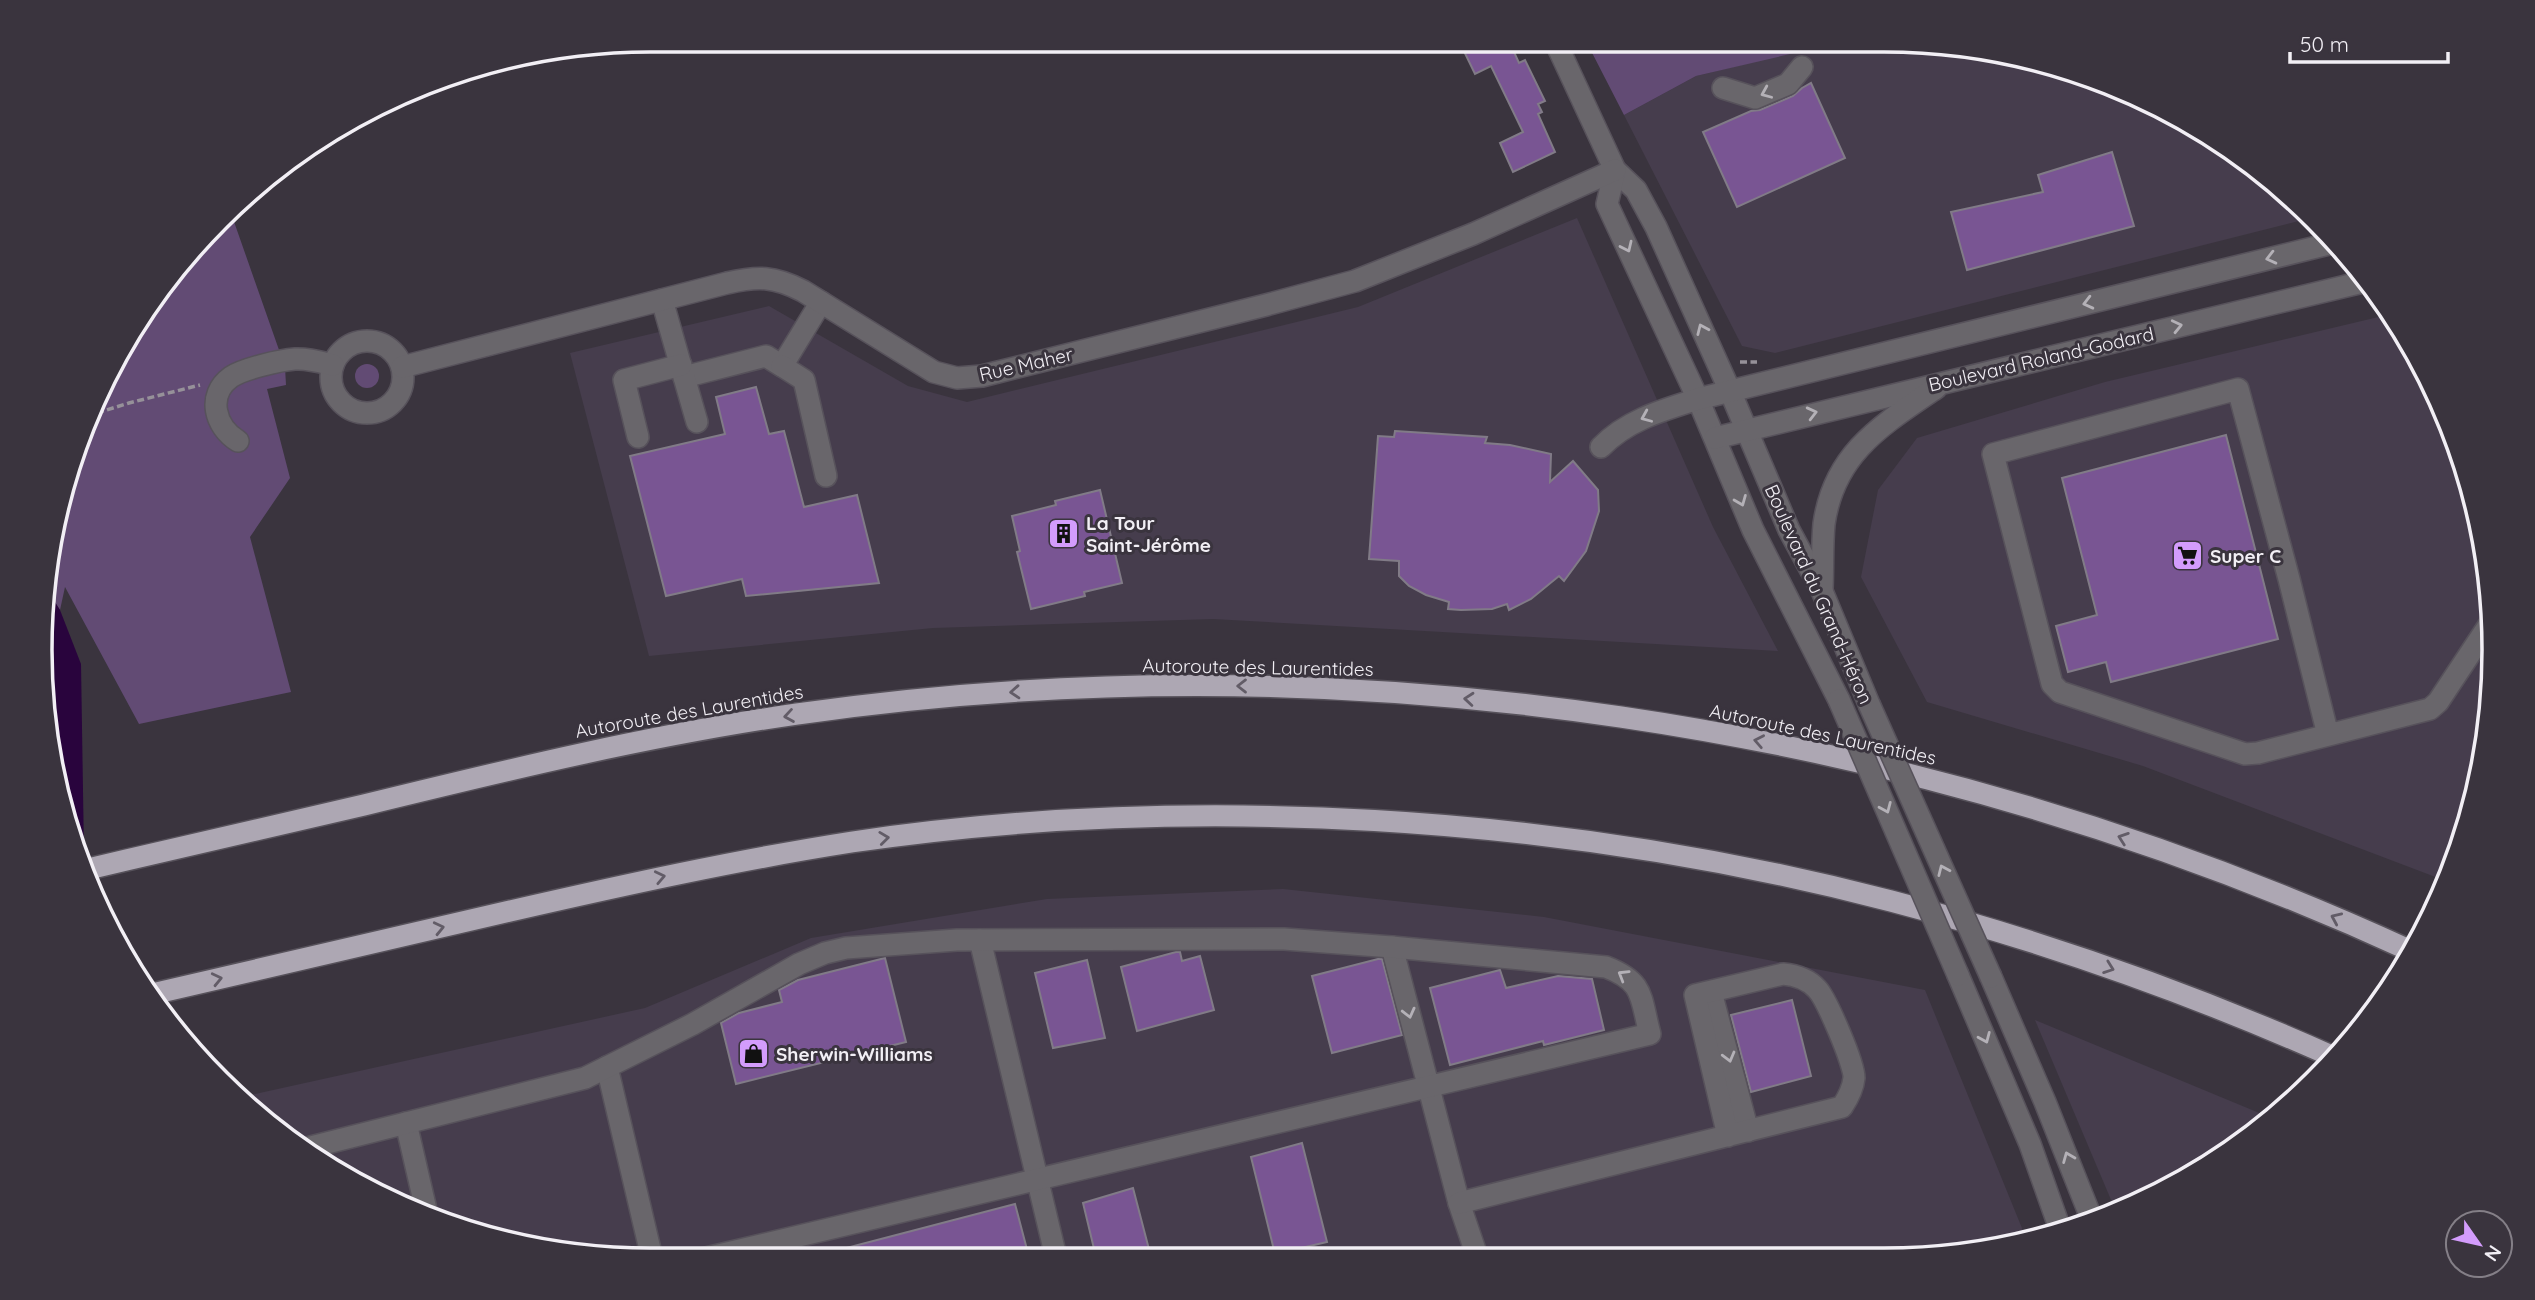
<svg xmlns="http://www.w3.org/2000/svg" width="2535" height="1300" font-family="Quicksand,sans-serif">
<rect width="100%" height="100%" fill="#3a343e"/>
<!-- built -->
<g fill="#463d4d">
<polygon points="1839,41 1924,42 2043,61 2155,103 2257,167 2311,218 1775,353 1742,346 1624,115 1696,76"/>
<polygon points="1577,218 1713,527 1778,651 1213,619 933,628 649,656 570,353 769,306 908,386 967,402 1358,307"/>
<polygon points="2391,314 2413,345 2463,454 2490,571 2493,690 2474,808 2446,881 2143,766 1927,702 1861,577 1878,490 1917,438 2105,382"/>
<polygon points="1283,889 1544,917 1925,990 2026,1238 1965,1254 611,1258 493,1239 380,1197 241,1097 645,1008 811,938 1047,899"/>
<polygon points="2035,1020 2269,1117 2224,1157 2117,1214"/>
</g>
<!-- green -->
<g fill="#624b74">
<polygon points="1586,41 1846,41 1696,76 1624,115"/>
<polygon points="232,216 285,367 286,385 267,389 290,478 250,537 291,692 139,724 65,587 60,610 51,596 61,493 143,312"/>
<circle cx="367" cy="376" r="12"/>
</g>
<!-- water -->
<polygon fill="#29043d" points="51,596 60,610 81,664 84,853 82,862 42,690"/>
<!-- building -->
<g fill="#795593" stroke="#817b87" stroke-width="2">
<polygon points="1459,41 1509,41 1519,63 1525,60 1545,101 1538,104 1542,112 1538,114 1555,152 1513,172 1500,143 1523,132 1491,66 1475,74"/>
<polygon points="1811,83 1845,158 1737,207 1703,132 1751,111 1760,110 1793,96 1802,88"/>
<polygon points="2112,152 2134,226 1967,270 1951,212 2043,192 2038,175"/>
<polygon points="756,387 769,434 784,431 804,507 857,495 879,583 746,596 742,579 666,596 630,456 725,434 716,397"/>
<polygon points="1395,431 1487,437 1485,443 1510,445 1551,454 1550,482 1573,461 1598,490 1599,511 1586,551 1564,581 1559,576 1531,599 1509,610 1507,604 1492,609 1461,610 1448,609 1449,602 1426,595 1409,586 1399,576 1399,561 1369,559 1378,436 1394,437"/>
<polygon points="2226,435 2278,639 2111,682 2106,662 2068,672 2056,626 2097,615 2062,478"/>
<polygon points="1100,490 1122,583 1084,592 1085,596 1031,609 1017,552 1020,551 1012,516 1056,505 1055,501"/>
<polygon points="1176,952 1180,952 1182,961 1200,956 1214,1010 1137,1031 1121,967"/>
<polygon points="885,958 906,1042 736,1084 721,1023 739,1013 782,1002 779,990 798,980"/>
<polygon points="1378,959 1382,959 1402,1035 1332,1053 1312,976"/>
<polygon points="1087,960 1105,1038 1053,1048 1035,973"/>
<polygon points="1500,970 1506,988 1558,976 1592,979 1604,1030 1544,1045 1543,1041 1450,1065 1430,988"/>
<polygon points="1792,1000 1811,1076 1751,1092 1731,1015"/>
<polygon points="1302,1143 1327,1242 1275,1254 1251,1157"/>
<polygon points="1133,1188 1151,1257 1096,1257 1083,1203"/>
<polygon points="1015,1204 1029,1257 832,1258 831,1252"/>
</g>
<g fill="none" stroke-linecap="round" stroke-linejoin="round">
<defs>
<g id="minor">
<polyline points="1555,41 1615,170 1636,190 1656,227 1730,391 1789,530 1822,591 1869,704"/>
<polyline points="1723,88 1755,98 1788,84 1802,67"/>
<polyline points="1615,170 1607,204 1698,399 1753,530 1839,700"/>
<polyline points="662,300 684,377 766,356 782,366 821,302"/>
<circle cx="367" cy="377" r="36"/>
<polyline points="782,366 804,380 826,476"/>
<path d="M402,367l325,-84c31,-7 47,-7 76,8l131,81 23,6 25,-2 284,-71 89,-24 118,-47 142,-64"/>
<polyline points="684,377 697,422"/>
<polyline points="638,437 624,380 681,365"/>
<polyline points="1715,438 2367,281"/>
<path d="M238,441c-23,-14 -32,-46 -7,-64 12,-8 49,-17 64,-18 13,-1 26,3 38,6"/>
<path d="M1601,447c26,-27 62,-37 97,-48l639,-157"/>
<path d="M1822,589c1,-22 0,-44 2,-65 10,-71 58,-99 112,-136"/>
<polyline points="2328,735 2289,579 2238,389 1993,454 2052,684 2060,692 2245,754 2258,753 2430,709 2438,702 2491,622"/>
<polyline points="980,940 1056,1257"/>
<polyline points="1392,947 1459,1203 1477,1256"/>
<polyline points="1958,975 2030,1144 2060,1229"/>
<polyline points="1991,977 2045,1102 2092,1220"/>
<polyline points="1711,992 1748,1131"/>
<polyline points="607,1067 652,1258"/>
<polyline points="406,1123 427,1214"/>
<path d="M311,1147l274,-69 108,-54 106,-60 26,-11 21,-5 111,-8 327,-1 108,8 214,20c39,15 34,30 44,67l-944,224"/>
<path d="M1459,1203l383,-96c6,-9 11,-18 12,-29 1,-13 -28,-80 -37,-89 -9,-10 -23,-14 -34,-15l-88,21 33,141"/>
</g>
<g id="highway">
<path d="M84,870c93,-22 186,-43 280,-65 143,-35 287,-70 433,-91 545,-78 1114,7 1614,237"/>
<path d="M148,995c121,-28 242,-56 362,-84 114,-26 227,-51 342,-69 338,-50 709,-27 1039,59 152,40 302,93 445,157"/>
</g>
</defs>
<!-- minor casing -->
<use href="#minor" stroke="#57525b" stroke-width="24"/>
<!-- highway casing -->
<use href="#highway" stroke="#57525b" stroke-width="24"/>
<!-- path -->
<g stroke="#969199" stroke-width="3.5" stroke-dasharray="7 3.5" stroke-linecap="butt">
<polyline points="1740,362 1757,362"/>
<polyline points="97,413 129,403 200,385"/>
</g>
<!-- minor -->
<use href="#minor" stroke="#69666b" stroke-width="21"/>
<!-- highway -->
<use href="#highway" stroke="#ada7b3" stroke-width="21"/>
<defs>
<g id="minor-bridge">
<polyline points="1839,700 1958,975"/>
<polyline points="1869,704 1991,977"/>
</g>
</defs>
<!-- minor-bridge casing -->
<use href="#minor-bridge" stroke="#57525b" stroke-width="24" stroke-linecap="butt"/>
<!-- minor-bridge -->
<use href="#minor-bridge" stroke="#69666b" stroke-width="21"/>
</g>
<!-- one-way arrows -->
<defs><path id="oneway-chevron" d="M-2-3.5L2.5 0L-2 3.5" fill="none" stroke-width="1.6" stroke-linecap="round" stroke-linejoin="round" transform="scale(1.75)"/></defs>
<g stroke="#b4b1b7">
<use href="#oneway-chevron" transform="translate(1766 93) rotate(157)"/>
<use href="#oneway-chevron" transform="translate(1627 247) rotate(65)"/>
<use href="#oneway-chevron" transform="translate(2271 258) rotate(166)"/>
<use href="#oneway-chevron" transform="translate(2088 303) rotate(166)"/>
<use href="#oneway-chevron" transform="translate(2177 326) rotate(-13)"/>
<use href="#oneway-chevron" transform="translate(1702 329) rotate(-114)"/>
<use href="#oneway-chevron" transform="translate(1812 413) rotate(-14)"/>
<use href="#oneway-chevron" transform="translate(1646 417) rotate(157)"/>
<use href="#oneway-chevron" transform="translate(1741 501) rotate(68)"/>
<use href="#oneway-chevron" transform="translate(1886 808) rotate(67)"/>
<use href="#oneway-chevron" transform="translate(1943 870) rotate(-114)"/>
<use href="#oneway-chevron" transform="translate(1623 975) rotate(-149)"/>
<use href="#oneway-chevron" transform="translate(1409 1013) rotate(76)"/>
<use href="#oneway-chevron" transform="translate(1985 1038) rotate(67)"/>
<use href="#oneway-chevron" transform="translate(1729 1057) rotate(75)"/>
<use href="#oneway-chevron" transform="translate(2068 1157) rotate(-112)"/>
</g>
<g stroke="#625c67">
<use href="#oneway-chevron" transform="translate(1242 686) rotate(-180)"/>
<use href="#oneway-chevron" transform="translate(1015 692) rotate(176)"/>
<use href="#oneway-chevron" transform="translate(1469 699) rotate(-175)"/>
<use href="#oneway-chevron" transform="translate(789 716) rotate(171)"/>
<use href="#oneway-chevron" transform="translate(1759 741) rotate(-169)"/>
<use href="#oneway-chevron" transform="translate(884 838) rotate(-7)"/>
<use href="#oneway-chevron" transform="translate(2123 838) rotate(-161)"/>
<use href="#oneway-chevron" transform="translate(660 877) rotate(-12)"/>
<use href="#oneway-chevron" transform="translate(2336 918) rotate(-156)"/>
<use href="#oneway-chevron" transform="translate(439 928) rotate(-13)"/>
<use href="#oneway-chevron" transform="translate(2109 968) rotate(20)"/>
<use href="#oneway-chevron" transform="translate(217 979) rotate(-13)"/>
</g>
<!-- icons -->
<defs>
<symbol id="building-square" viewBox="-11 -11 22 22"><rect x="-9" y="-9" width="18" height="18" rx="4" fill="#d39cfc" stroke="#3a343e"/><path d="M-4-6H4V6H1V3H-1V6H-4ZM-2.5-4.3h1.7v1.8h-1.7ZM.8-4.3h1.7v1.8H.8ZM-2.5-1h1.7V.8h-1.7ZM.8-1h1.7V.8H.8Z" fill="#111"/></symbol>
<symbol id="supermarket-square" viewBox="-11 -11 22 22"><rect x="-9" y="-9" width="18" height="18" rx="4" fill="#d39cfc" stroke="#3a343e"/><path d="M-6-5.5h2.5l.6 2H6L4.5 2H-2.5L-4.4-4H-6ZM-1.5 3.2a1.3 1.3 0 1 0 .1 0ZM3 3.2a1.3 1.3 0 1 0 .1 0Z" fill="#111"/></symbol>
<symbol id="shop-square" viewBox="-11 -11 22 22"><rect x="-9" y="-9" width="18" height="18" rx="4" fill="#d39cfc" stroke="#3a343e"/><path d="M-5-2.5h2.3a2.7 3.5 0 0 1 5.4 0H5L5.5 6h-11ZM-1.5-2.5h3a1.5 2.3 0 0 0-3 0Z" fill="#111"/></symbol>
</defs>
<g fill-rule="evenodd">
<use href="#building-square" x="1046" y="516" width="35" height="35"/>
<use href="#supermarket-square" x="2170" y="538" width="35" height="35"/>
<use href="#shop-square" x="736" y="1036" width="35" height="35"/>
</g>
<g text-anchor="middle" stroke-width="6" stroke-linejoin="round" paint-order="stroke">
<!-- street labels -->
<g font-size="19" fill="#f2eff5" stroke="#3a343e">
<text transform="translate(2041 359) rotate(-13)" y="7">Boulevard Roland-Godard</text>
<text transform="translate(1026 364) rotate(-13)" y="7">Rue Maher</text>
<text transform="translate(1819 594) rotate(66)" y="7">Boulevard du Grand-Héron</text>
<text transform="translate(1258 667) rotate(1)" y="7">Autoroute des Laurentides</text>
<text transform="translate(689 711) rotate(-10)" y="7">Autoroute des Laurentides</text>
<text transform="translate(1823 734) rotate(12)" y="7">Autoroute des Laurentides</text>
</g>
<!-- poi labels -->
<g font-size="19" font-weight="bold" fill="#f2eff5" stroke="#3a343e" text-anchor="start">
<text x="1086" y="530">La Tour<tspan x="1086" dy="22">Saint-Jérôme</tspan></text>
<text x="2210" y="563">Super C</text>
<text x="776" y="1061">Sherwin-Williams</text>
</g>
</g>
<!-- crop -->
<path d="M0 0H2535V1300H0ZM650 52H1884A598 598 0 0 1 2482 650V650A598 598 0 0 1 1884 1248H650A598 598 0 0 1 52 650V650A598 598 0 0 1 650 52Z" fill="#3a343e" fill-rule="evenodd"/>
<path fill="none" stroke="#f2eff5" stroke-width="3.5" d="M650 52H1884A598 598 0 0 1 2482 650V650A598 598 0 0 1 1884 1248H650A598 598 0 0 1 52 650V650A598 598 0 0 1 650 52Z"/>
<!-- north arrow -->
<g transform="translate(2479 1244) rotate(124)"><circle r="33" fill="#3a343e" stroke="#847f87" stroke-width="2"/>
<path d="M0-5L12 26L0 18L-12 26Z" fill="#d39cfc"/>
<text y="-10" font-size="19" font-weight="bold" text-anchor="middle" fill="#f2eff5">N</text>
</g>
<!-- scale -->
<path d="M2290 52v10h158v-10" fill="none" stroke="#f2eff5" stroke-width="3.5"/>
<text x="2300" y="52" font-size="21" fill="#f2eff5" stroke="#3a343e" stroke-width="5" paint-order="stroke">50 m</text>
</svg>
